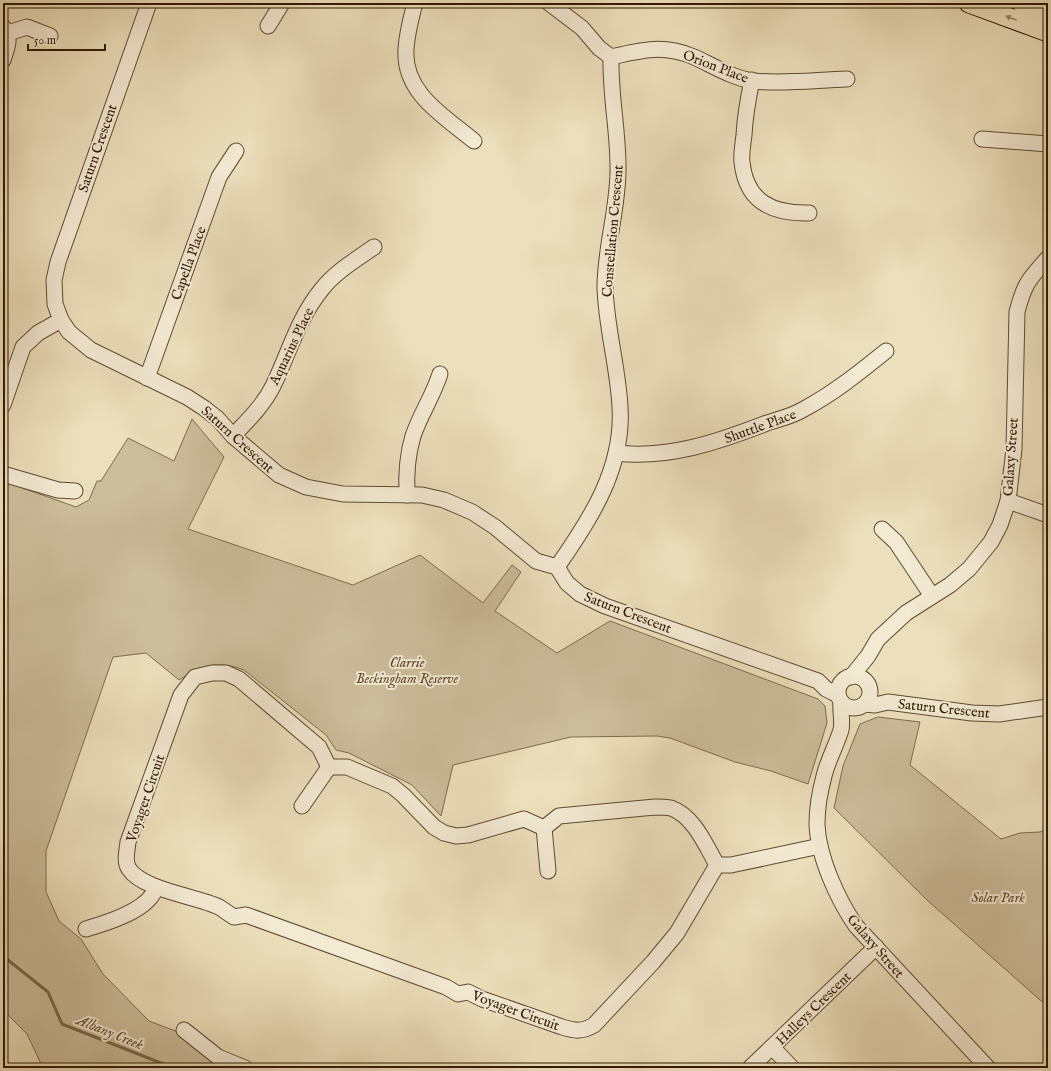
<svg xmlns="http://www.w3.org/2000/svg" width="1051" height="1071" font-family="'IM FELL English',serif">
<rect width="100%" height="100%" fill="#ecdfbb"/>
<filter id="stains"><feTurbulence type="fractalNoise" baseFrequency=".005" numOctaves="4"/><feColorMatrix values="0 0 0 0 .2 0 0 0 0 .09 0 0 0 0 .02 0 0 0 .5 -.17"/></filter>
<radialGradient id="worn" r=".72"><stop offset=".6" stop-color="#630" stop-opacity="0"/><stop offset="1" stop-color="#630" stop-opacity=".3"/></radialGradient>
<!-- green -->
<g fill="#ccbd9b" stroke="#7e6b4e">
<path d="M192,419l32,38 -36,72 165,56 67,-30 63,48 29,-38 9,7 -26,39 62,42 53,-32 208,78 7,7 2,17 -19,61 -37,-13 -36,-9 -65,-24 -13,-2 -86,1 -118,28 -12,51 -29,-31 -63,-32 -13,-3 -10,-15 -82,-65c-27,-10 -41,-5 -65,10l-33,-27 -33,4 -67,194v41l13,29 22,18 22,35 46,47 29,11 41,31 2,5h-178l-16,-34 -24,-24v-529l73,26 13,-7 8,-19h4l27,-43 46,23z"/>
<polygon points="878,717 920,722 910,765 1001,839 1020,833 1040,832 1048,828 1048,1007 927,900 834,808 843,766 860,724"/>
</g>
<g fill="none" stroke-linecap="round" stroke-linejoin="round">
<!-- stream -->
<polyline stroke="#7a684b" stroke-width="3" points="3,956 48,992 62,1024 166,1065 169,1068"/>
<defs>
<g id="minor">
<polyline points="149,3 58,262 54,280 55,304 61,320 69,332 91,350 187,397 204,408 218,419 233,436 279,475 306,487 343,494 422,495 444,500 472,512 495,527 536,561 557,567 567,583 580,594 605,606 818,681 826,689 838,695"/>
<path d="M415,3c-4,15 -8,30 -9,46 -3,44 38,67 68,92"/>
<path d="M549,3l33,25 17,20 12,9c-1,37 7,73 7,109 1,40 -13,80 -13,121 1,40 13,80 15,120 4,61 -30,113 -63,160"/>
<polyline points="268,26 282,3"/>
<path d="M3,27c9,11 4,21 0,33"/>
<polyline points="8,33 27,27 50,36"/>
<path d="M611,57c30,-7 52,-13 83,0 18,8 38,21 59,24 31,3 62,-1 94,-2"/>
<path d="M752,80c-4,19 -7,36 -8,55 -1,9 -3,19 -2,27 4,40 31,52 67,51"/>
<polyline points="982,139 1048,144"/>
<polyline points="147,378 219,177 236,151"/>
<polyline points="3,405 23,347 38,333 61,320"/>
<path d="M233,436c14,-15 30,-30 40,-50 16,-33 25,-68 49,-97 13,-17 35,-30 52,-42"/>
<path d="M616,453c53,6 102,-11 151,-30 12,-4 26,-7 37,-14 30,-16 56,-37 82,-58"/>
<polyline points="3,474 58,490 75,491"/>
<path d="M407,495c-1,-20 0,-39 6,-59 7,-21 20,-40 27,-62"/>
<polyline points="1008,501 1048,515"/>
<polyline points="882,529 896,542 932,596"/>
<path d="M212,673h14l13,6 80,68 10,20h18l45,19 11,9 31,32 10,6 12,3 12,-1 56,-16 20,9 15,-12 96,-9c5,0 11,0 16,1 23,8 35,38 46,57l-40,68 -24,29 -59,63c-12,7 -19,6 -32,2l-80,-28 -14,-7 -10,2 -12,-7 -200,-72 -12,2c-5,-3 -10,-7 -15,-10 -23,-11 -76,-17 -90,-38 -5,-7 -2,-18 -1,-27l53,-147 14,-18z"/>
<circle cx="854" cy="692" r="16"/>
<path d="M851,677l17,-21 10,-17 28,-26 44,-28 19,-16 22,-27 9,-17 8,-24 6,-52 3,-137c7,-28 12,-33 31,-54"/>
<path d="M841,703c-1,8 2,19 0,27 -5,16 -13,30 -17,46 -4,15 -7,32 -7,48 1,33 21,76 39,102l132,142"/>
<polyline points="865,704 875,705 888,702 972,713 999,714 1048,707"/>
<polyline points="302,806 329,767"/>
<polyline points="544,828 548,871"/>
<polyline points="717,865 731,865 820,846"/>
<path d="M86,929c21,-6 64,-19 70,-42"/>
<polyline points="184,1030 218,1057 245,1068"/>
<polyline points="772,1047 792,1068"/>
<polyline points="750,1068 876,947"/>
</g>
<g id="major">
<polyline points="969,3 1048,32"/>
<polyline points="1022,3 1048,12"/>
</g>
</defs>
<!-- minor casing -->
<use href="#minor" stroke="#5f4a30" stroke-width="17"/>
<!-- major casing -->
<use href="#major" stroke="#301901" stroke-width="21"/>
<!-- minor -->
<use href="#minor" stroke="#f3ead3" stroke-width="15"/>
<!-- major -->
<use href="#major" stroke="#ecdfbb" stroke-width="19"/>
</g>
<!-- one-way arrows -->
<defs><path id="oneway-solid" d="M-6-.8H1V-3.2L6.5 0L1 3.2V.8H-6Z"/></defs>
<use fill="#978667" href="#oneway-solid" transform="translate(1011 18) rotate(-160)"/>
<g text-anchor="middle" stroke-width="4" stroke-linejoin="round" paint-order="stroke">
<!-- street labels -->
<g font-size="14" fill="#301901" stroke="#f3ead3">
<text transform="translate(716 66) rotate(21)" y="5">Orion Place</text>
<text transform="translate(97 148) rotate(-71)" y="5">Saturn Crescent</text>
<text transform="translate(612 231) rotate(-85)" y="5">Constellation Crescent</text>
<text transform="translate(188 263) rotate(-70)" y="5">Capella Place</text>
<text transform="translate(291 346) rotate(-64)" y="5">Aquarius Place</text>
<text transform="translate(760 426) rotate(-20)" y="5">Shuttle Place</text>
<text transform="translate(238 439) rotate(42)" y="5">Saturn Crescent</text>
<text transform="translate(1010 457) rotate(-86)" y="5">Galaxy Street</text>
<text transform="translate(628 612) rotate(21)" y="5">Saturn Crescent</text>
<text transform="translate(944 708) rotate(6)" y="5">Saturn Crescent</text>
<text transform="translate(145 798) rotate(-71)" y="5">Voyager Circuit</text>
<text transform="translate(876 946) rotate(49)" y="5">Galaxy Street</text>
<text transform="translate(813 1008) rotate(-44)" y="5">Halleys Crescent</text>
<text transform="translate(516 1010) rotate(20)" y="5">Voyager Circuit</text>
</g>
<!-- park labels -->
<g font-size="14" font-style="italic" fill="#5f4a2f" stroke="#f3ead3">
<text x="407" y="667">Clarrie<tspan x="407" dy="16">Beckingham Reserve</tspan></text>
<text x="998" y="902">Solar Park</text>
</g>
<!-- water labels -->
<g font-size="15" font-style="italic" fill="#624d32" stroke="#f3ead3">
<text transform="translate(110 1032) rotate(22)" y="5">Albany Creek</text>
</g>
</g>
<!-- margin -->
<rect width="1051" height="1071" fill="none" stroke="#ecdfbb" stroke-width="16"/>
<rect x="4" y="4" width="1043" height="1063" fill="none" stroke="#301901" stroke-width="2"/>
<rect x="8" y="8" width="1035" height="1055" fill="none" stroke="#301901"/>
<!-- scale -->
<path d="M28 44v6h77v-6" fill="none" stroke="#301901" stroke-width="2"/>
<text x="34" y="44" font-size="12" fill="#301901" stroke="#f3ead3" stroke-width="3" paint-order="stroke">50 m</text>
<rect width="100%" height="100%" filter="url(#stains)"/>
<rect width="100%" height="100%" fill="url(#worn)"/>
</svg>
